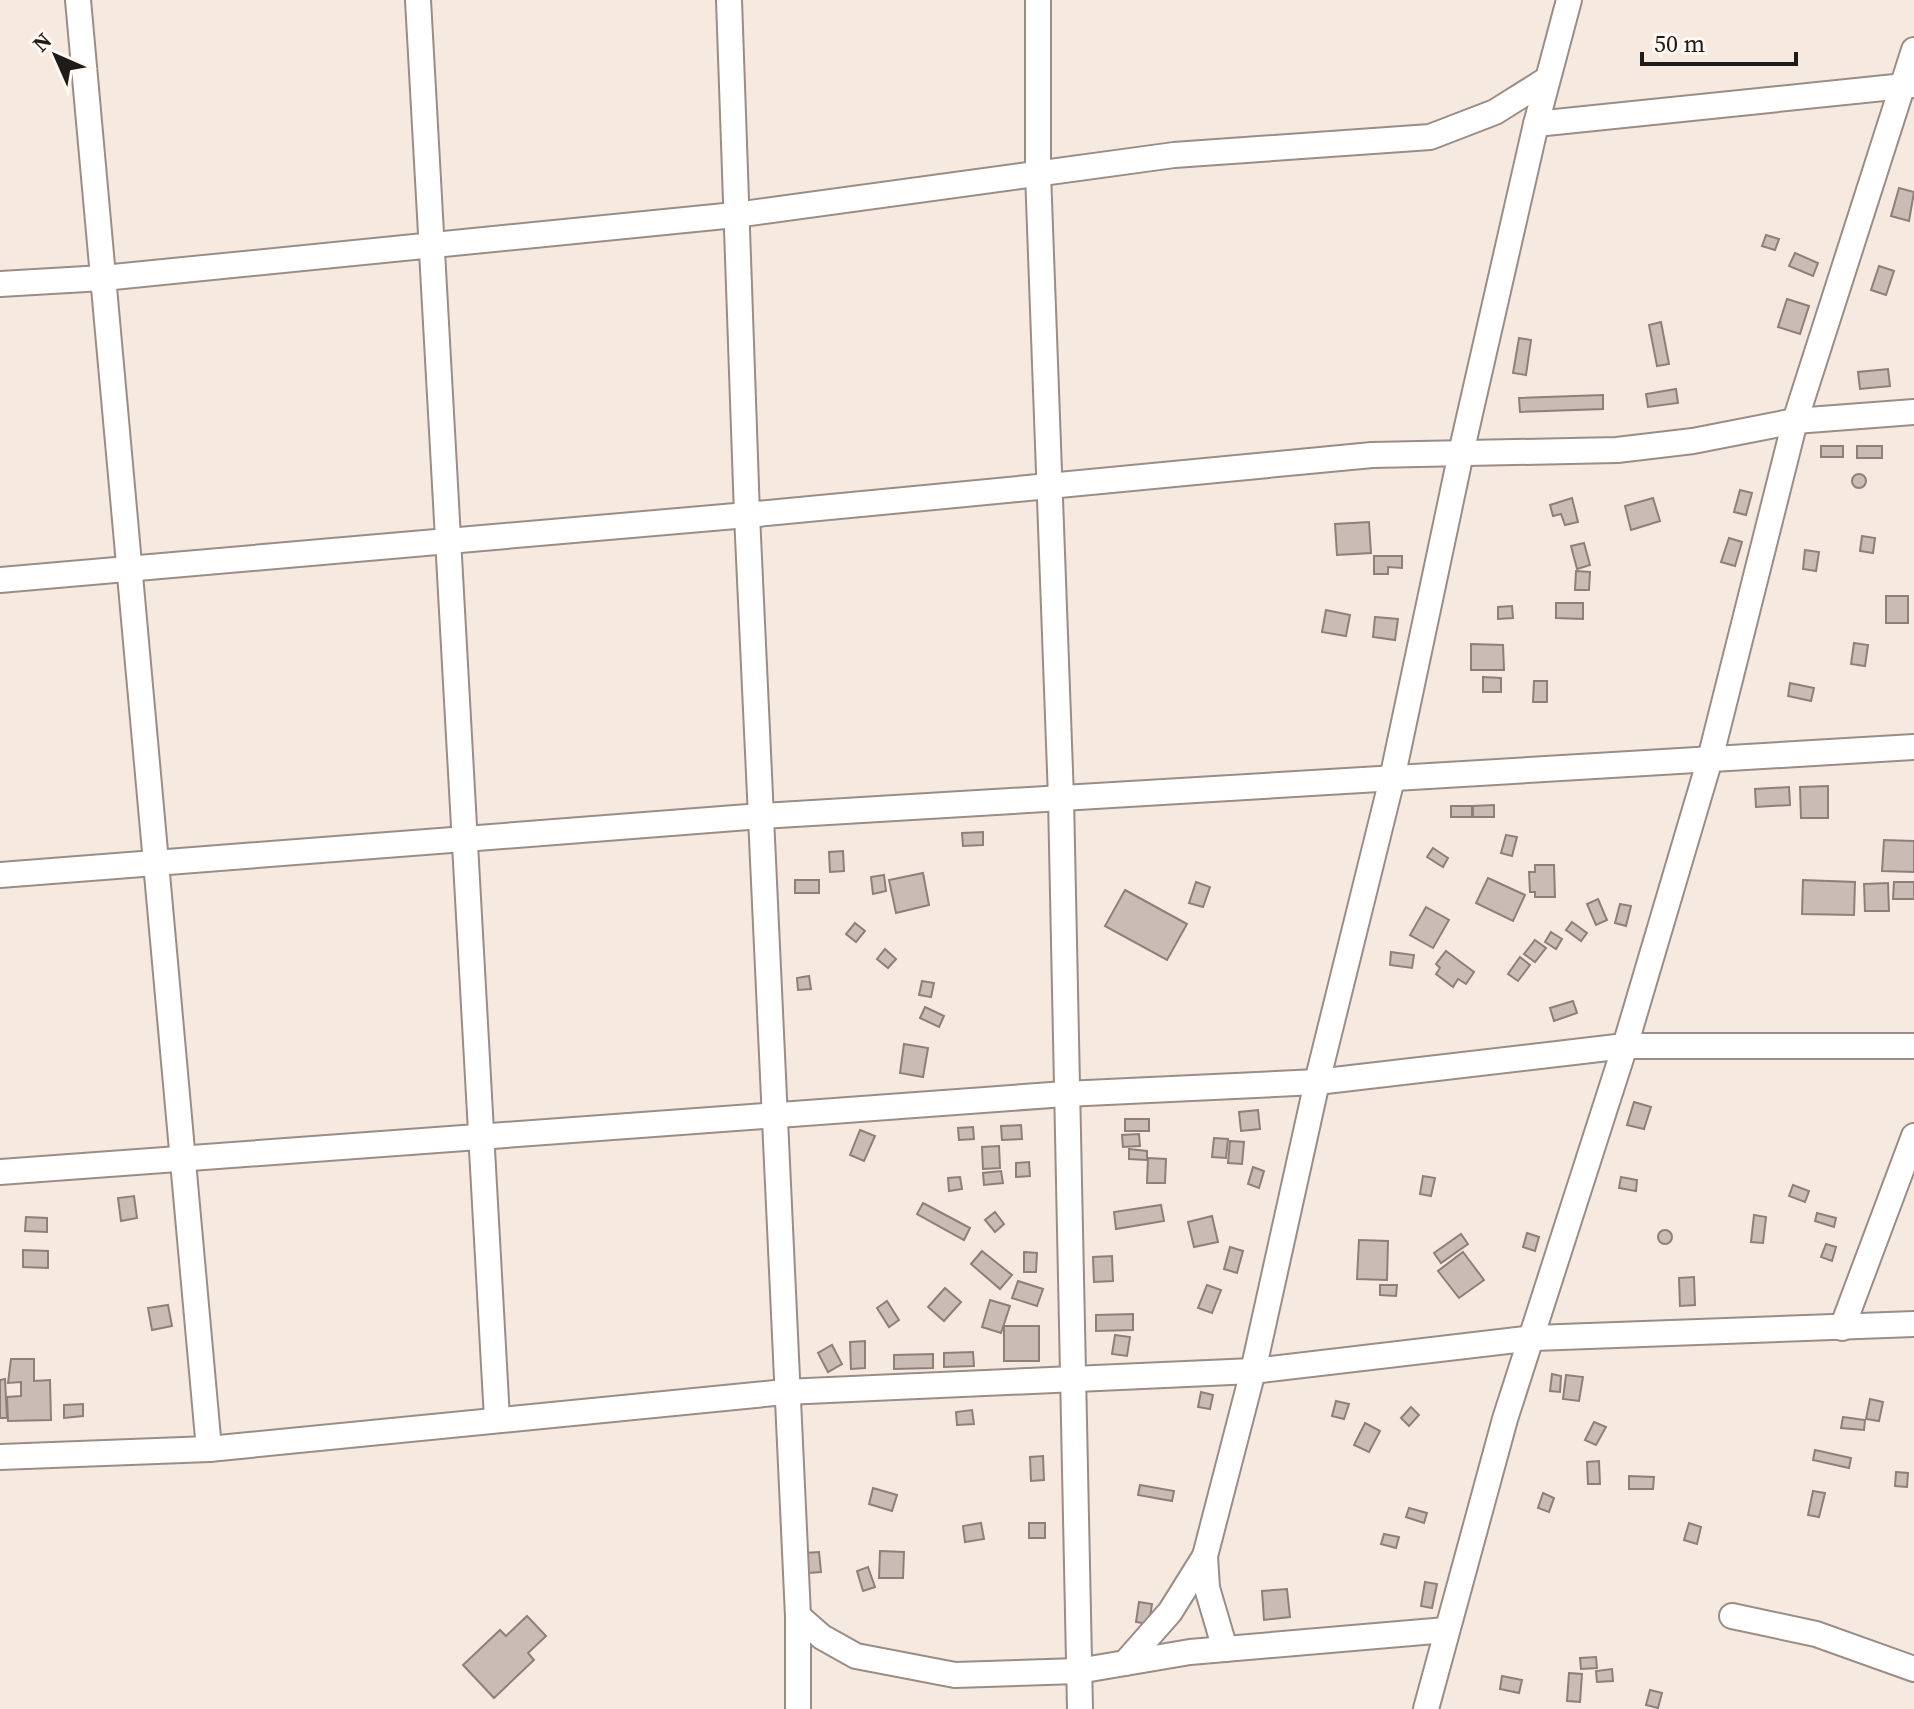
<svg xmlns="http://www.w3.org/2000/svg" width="1914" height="1709" font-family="'Source Serif 4',serif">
<rect width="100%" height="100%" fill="#f5e9e0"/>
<!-- building -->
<g fill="#c9bcb4" stroke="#8c8078" stroke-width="2">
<polygon points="1899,188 1914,192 1909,221 1891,216"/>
<polygon points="1766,235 1779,239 1775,250 1762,246"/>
<polygon points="1795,253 1818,263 1813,276 1789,266"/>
<polygon points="1879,266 1894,271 1886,295 1871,290"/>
<polygon points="1787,299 1809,306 1800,334 1778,327"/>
<polygon points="1661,322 1669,364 1657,366 1649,325"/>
<polygon points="1519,338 1531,340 1526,375 1513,373"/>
<polygon points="1888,369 1890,386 1860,389 1858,372"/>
<polygon points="1676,389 1678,403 1648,407 1646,394"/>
<polygon points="1603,395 1603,409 1520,412 1519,398"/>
<rect x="1821" y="446" width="22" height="11"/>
<rect x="1857" y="446" width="25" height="12"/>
<circle cx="1859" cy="481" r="7"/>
<polygon points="1740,490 1752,493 1746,515 1734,512"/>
<polygon points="1572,498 1578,522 1565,525 1561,514 1553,516 1550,505"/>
<polygon points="1653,498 1660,521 1631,530 1625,506"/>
<polygon points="1369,522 1371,553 1337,555 1335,524"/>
<polygon points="1862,536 1875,538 1873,553 1860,551"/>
<polygon points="1729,538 1742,542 1735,566 1721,562"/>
<polygon points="1584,543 1590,565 1577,569 1571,546"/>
<polygon points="1805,550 1819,552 1816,571 1803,569"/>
<polygon points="1374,556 1402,556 1402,568 1388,567 1388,574 1374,574"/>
<polygon points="1576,571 1590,572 1589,590 1575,590"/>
<rect x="1886" y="596" width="22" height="27"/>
<polygon points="1556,603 1583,603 1583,619 1556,618"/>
<polygon points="1512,606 1513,618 1498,619 1498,607"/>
<polygon points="1326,610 1350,615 1346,636 1322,632"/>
<polygon points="1375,617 1398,619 1395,640 1373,637"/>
<polygon points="1854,643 1868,645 1865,666 1851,664"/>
<polygon points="1471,644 1503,645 1504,670 1471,670"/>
<polygon points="1483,677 1501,678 1501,692 1483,692"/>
<polygon points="1534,681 1547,681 1547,702 1533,702"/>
<polygon points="1790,683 1814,688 1811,701 1788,696"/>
<polygon points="1828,786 1828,818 1801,818 1800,787"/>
<polygon points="1789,787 1790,805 1756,807 1755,789"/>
<polygon points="1494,805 1494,817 1473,817 1473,806"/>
<rect x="1451" y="806" width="21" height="11"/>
<polygon points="983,832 983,845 963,846 962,833"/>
<polygon points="1506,835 1517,837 1512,856 1501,853"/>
<polygon points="1884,840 1914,841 1914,872 1882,871"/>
<polygon points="1433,848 1448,858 1443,867 1427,857"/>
<polygon points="843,851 844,871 830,872 829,852"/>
<polygon points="1535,865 1554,865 1555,897 1535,897 1535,892 1530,892 1529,872 1535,872"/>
<polygon points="923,873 929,905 896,913 889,880"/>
<polygon points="884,875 886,891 873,894 871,877"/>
<polygon points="1488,878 1525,895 1513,921 1476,903"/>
<rect x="795" y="880" width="24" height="13"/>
<polygon points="1803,880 1855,882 1854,915 1802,914"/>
<polygon points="1196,882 1210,887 1203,907 1189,903"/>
<polygon points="1894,882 1914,882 1914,899 1893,899"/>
<polygon points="1888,883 1889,911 1865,911 1864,884"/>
<polygon points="1125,890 1187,924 1167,960 1105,926"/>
<polygon points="1598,899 1607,920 1596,925 1587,904"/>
<polygon points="1620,904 1631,906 1626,926 1615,923"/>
<polygon points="1426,907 1449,920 1433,948 1410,935"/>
<polygon points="1572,922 1587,933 1581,941 1566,930"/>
<polygon points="855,923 865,931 856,942 846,934"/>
<polygon points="1551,932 1562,939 1556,949 1545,942"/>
<polygon points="1535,940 1546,948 1535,962 1524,954"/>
<polygon points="885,949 896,959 888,968 877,959"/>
<polygon points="1446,951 1474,972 1466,984 1458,979 1453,987 1436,974 1440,968 1436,964"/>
<polygon points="1391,952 1414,955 1412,968 1390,965"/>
<polygon points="1520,957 1530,965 1518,981 1508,974"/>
<polygon points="809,976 811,989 798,990 797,978"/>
<polygon points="922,981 934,983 931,997 919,995"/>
<polygon points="1573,1001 1577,1013 1554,1021 1550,1008"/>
<polygon points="925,1007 944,1016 939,1027 920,1018"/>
<polygon points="904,1044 928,1048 923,1077 900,1073"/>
<polygon points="1634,1102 1651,1107 1644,1129 1627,1125"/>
<polygon points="1258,1110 1260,1129 1241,1131 1239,1112"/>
<rect x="1125" y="1119" width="24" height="12"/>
<polygon points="1021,1125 1022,1139 1002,1140 1001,1126"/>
<polygon points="973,1127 974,1139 959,1140 958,1128"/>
<polygon points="860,1130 875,1136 864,1161 850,1155"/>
<polygon points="1139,1134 1140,1146 1123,1147 1122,1135"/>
<polygon points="1214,1138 1228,1139 1226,1158 1212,1157"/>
<polygon points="1230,1141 1244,1142 1242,1164 1228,1163"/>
<polygon points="999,1146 1000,1168 983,1169 982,1147"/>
<polygon points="1129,1149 1147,1151 1147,1160 1129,1159"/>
<polygon points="1148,1158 1166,1159 1165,1183 1147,1183"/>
<polygon points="1029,1162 1030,1176 1016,1177 1016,1163"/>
<polygon points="1253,1167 1264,1171 1259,1188 1248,1184"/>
<polygon points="1001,1171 1003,1183 984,1185 983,1173"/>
<polygon points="1423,1176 1435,1178 1431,1196 1420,1194"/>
<polygon points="960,1177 962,1189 949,1191 948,1178"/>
<polygon points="1621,1177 1637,1180 1636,1191 1619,1188"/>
<polygon points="1793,1185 1809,1191 1805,1202 1789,1196"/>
<polygon points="134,1196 137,1218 121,1221 118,1198"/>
<polygon points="923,1203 970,1228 964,1240 917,1214"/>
<polygon points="1161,1205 1164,1221 1116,1229 1114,1212"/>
<polygon points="995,1212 1004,1224 995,1232 985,1220"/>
<polygon points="1817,1213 1836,1218 1834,1227 1815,1221"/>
<polygon points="1754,1215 1766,1217 1763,1243 1751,1242"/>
<polygon points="1212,1216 1218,1242 1194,1247 1188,1222"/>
<polygon points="26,1217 47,1218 47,1232 25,1231"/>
<circle cx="1665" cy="1237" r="7"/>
<polygon points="1527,1233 1539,1237 1535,1251 1523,1247"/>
<polygon points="1461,1234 1468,1244 1441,1263 1434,1253"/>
<polygon points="1359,1240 1388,1241 1387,1280 1357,1279"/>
<polygon points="1826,1244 1836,1247 1832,1261 1821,1257"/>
<polygon points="1230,1247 1243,1251 1237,1273 1224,1269"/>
<polygon points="23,1250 48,1251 48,1268 23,1267"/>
<polygon points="982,1251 1012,1275 1000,1289 971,1264"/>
<polygon points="1024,1252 1037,1253 1036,1272 1024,1272"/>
<polygon points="1463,1252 1484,1280 1459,1298 1438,1271"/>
<polygon points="1112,1256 1113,1281 1094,1282 1093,1257"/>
<polygon points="1694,1277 1695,1305 1680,1306 1679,1278"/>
<polygon points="1018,1281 1043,1289 1037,1306 1012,1298"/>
<polygon points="1207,1285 1221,1290 1212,1313 1198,1308"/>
<polygon points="1380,1285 1397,1285 1396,1296 1380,1295"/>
<polygon points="945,1288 961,1302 944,1321 928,1307"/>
<polygon points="990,1300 1010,1306 1001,1333 982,1327"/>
<polygon points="887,1301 899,1320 889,1327 877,1308"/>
<polygon points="168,1305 172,1326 152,1330 148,1308"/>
<polygon points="1133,1314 1133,1330 1096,1331 1096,1315"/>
<rect x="1004" y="1326" width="35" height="35"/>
<polygon points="1115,1335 1130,1337 1127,1356 1112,1354"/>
<polygon points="865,1341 865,1368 851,1369 850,1342"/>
<polygon points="832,1345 842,1364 828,1372 818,1353"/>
<polygon points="973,1352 974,1366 944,1367 944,1353"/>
<polygon points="933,1354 933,1368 894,1369 894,1355"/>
<polygon points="11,1359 34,1359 34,1381 50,1380 51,1420 8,1421 7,1397 21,1396 21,1382 8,1383"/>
<polygon points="1552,1374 1561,1376 1560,1392 1550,1391"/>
<polygon points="1566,1375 1583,1377 1579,1401 1563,1399"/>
<polygon points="5,1379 7,1418 0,1418 0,1380"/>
<polygon points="1201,1392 1213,1395 1210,1409 1198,1407"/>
<polygon points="1870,1399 1883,1402 1879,1421 1866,1419"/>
<polygon points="1336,1401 1349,1404 1344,1419 1332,1416"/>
<polygon points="83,1404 83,1416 64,1418 64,1405"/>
<polygon points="1411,1407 1419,1415 1409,1426 1401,1418"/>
<polygon points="972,1410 974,1424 957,1425 956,1412"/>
<polygon points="1843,1417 1865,1420 1864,1430 1841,1428"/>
<polygon points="1594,1422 1606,1427 1596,1445 1585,1440"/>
<polygon points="1365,1423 1380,1431 1369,1452 1354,1445"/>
<polygon points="1815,1450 1851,1458 1849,1468 1813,1460"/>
<polygon points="1043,1456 1044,1480 1031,1481 1030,1457"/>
<polygon points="1599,1461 1600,1484 1588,1484 1587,1462"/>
<polygon points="1896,1472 1908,1473 1907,1487 1895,1486"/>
<polygon points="1629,1476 1654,1477 1653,1489 1629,1489"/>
<polygon points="1140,1485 1174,1491 1172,1501 1138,1495"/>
<polygon points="873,1488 897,1495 892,1511 869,1504"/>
<polygon points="1813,1491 1825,1493 1819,1517 1808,1515"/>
<polygon points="1543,1493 1554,1498 1549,1512 1538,1508"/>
<polygon points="1409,1508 1427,1513 1424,1523 1406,1517"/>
<polygon points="981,1523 984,1539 965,1542 963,1526"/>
<rect x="1029" y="1523" width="16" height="15"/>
<polygon points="1689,1523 1701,1527 1697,1544 1684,1540"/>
<polygon points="1384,1534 1399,1537 1396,1548 1381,1544"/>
<polygon points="880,1551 904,1552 903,1578 879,1578"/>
<polygon points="819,1552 821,1572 808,1573 805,1553"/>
<polygon points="868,1567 875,1587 863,1591 857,1571"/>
<polygon points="1425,1582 1437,1584 1432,1608 1421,1606"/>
<polygon points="1287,1589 1290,1617 1264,1620 1262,1591"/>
<polygon points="1139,1602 1152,1604 1149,1624 1136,1622"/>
<polygon points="527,1616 546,1636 528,1653 534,1660 494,1698 463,1665 500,1630 506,1636"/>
<polygon points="1596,1657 1597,1668 1581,1669 1580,1658"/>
<polygon points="1612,1669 1613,1681 1597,1682 1596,1671"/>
<polygon points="1569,1673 1582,1674 1580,1702 1567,1701"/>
<polygon points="1502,1676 1522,1680 1519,1693 1500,1689"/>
<polygon points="1650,1690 1662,1693 1658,1708 1646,1705"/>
</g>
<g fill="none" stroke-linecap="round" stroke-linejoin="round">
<defs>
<g id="minor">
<polyline points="78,0 209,1449"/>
<polyline points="418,0 497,1419"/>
<polyline points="729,0 747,515 798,1616 798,1709"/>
<polyline points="1038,0 1038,173 1061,798 1080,1709"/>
<polyline points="1536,124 1914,85"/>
<polyline points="0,284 103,278 735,215 1174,155 1430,137 1495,112 1546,80"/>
<polyline points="0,580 747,515 1372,455 1617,450 1693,441 1795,421 1914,412"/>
<polyline points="0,875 761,816 1914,747"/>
<polyline points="0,1172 1065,1094 1317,1082 1625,1046 1914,1046"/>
<polyline points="1842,1328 1914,1136"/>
<polyline points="0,1457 209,1449 785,1392 1253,1371 1534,1338 1914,1324"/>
<polyline points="1205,1556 1207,1588 1225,1649"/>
<polyline points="798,1616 822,1637 856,1656 955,1675 1078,1671 1190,1652 1446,1630"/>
<polyline points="1732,1616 1816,1634 1914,1669"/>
<polyline points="1125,1663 1170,1612 1205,1556 1253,1371 1317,1082 1392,779 1461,453 1536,124 1569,0"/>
<polyline points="1426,1709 1505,1419 1625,1046 1710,759 1795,421 1914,50"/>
</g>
</defs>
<!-- minor casing -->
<use href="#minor" stroke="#998d85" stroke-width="28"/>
<!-- minor -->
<use href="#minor" stroke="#fff" stroke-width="24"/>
</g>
<!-- north arrow -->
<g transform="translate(56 56) rotate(315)" stroke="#fff7f1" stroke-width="6" paint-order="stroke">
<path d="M0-6L14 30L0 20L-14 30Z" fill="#1f1b18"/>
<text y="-12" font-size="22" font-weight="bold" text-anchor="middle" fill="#1f1b18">N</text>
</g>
<!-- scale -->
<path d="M1642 52v12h154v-12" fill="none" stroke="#1f1b18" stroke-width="4"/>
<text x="1654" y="52" font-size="24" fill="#1f1b18" stroke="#fff7f1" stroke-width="6" paint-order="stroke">50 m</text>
</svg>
